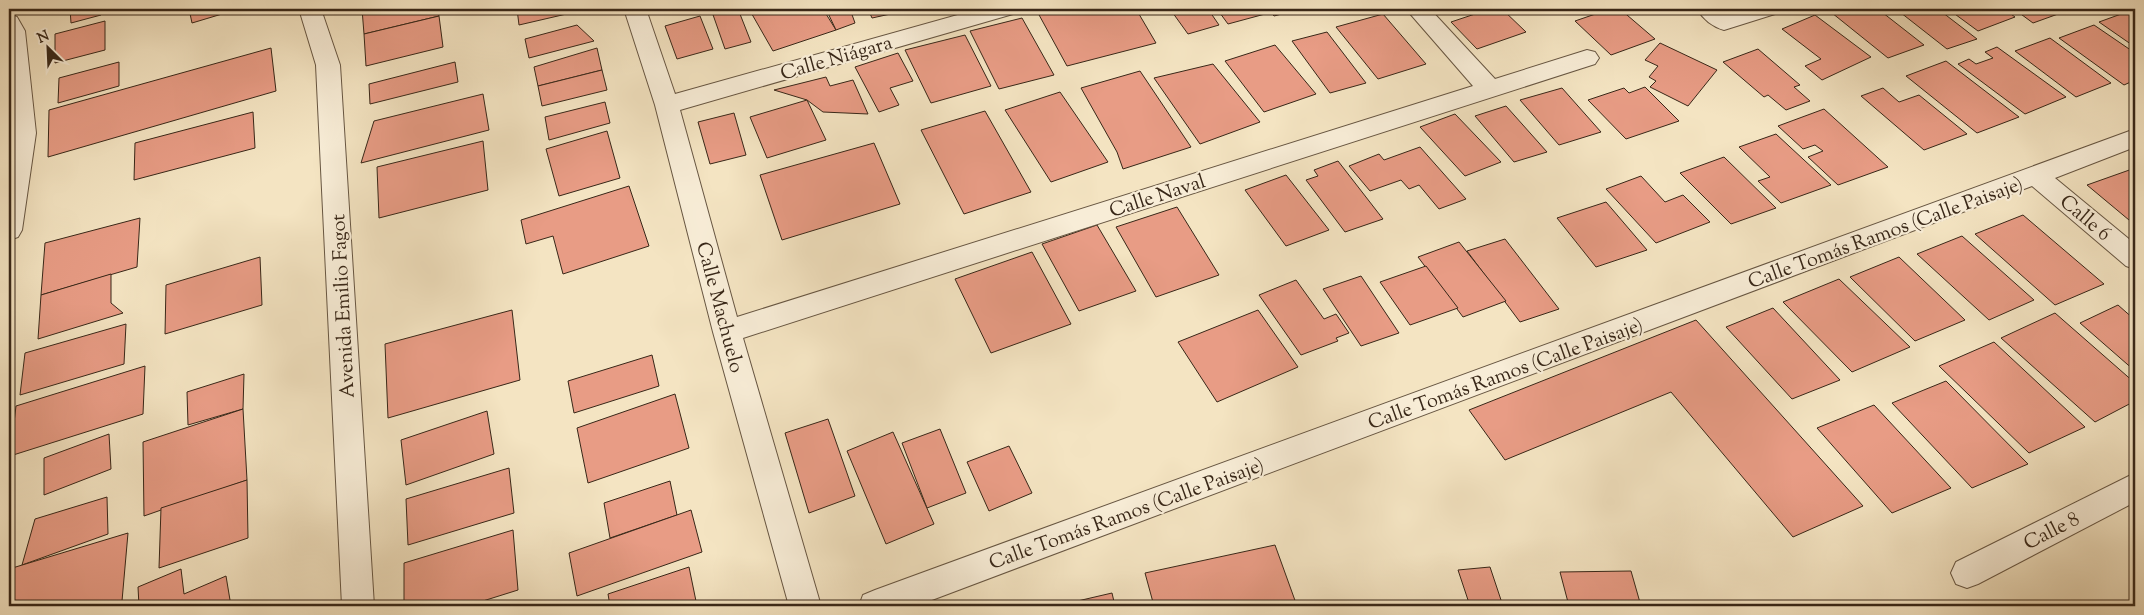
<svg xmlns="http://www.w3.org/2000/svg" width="2144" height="615" font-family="'Sorts Mill Goudy',serif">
<rect width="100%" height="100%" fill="#f4e4c2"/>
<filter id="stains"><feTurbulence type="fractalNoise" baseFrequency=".004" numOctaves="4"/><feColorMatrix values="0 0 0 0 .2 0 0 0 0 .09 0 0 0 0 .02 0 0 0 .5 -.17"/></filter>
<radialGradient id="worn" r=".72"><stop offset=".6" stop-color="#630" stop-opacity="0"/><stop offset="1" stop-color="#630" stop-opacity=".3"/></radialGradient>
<!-- building -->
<g fill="#e89c85" stroke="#382718">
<polygon points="70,9 104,9 101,15 71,23"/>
<polygon points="189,9 232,9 232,11 192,23"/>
<polygon points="362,9 438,9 439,16 364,34"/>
<polygon points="517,9 588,9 519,25"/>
<polygon points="711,9 738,9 751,42 725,49"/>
<polygon points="749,9 823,9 836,30 773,51"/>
<polygon points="826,9 850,9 855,23 836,30"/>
<polygon points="868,9 893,9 895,13 872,18"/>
<polygon points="1057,9 1136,9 1156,43 1067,66 1038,13"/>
<polygon points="1136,9 1159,9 1140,14"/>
<polygon points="1170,9 1208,9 1219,25 1188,34"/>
<polygon points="1217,9 1262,9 1265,14 1228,24"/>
<polygon points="1268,9 1296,9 1297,10 1274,16"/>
<polygon points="1490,9 1502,9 1526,32 1477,49 1451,22"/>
<polygon points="1610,9 1620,9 1655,39 1611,55 1575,21"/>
<polygon points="1843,9 1878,9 1924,45 1888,58 1832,13"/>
<polygon points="1896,9 1938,9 1977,39 1947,49"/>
<polygon points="1948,9 2004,9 2015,17 1978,31"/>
<polygon points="2014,9 2072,9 2033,23"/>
<polygon points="2135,9 2135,47 2099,22"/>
<polygon points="1383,14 1426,64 1378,79 1336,27"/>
<polygon points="1815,15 1871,57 1822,80 1805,66 1821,59 1782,29"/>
<polygon points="439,16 443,47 366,66 364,34"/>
<polygon points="700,16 713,49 677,59 665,26"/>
<polygon points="1022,18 1054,75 999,89 970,31"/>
<polygon points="105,21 105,50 55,63 55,34"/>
<polygon points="577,25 594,41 529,58 525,39"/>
<polygon points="2094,25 2135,53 2135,80 2124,85 2059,38"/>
<polygon points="1327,32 1366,83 1330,93 1292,41"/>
<polygon points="965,35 991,86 931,103 905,50"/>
<polygon points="2050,38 2111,83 2076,97 2015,51"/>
<polygon points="1660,43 1717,70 1688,106 1650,87 1656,81 1649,77 1658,66 1645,60"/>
<polygon points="1275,45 1316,94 1264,112 1225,61"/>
<polygon points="1997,47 2066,97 2025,114 1958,64 1969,59 1976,64 1993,58 1985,52"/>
<polygon points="271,48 276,91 48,157 49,110"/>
<polygon points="597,48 602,70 538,86 534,67"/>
<polygon points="1758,49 1800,85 1794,87 1810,101 1786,110 1768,95 1764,97 1723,62"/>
<polygon points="898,53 913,81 890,88 899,105 879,112 855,67"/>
<polygon points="1946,61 2019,117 1977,133 1906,76"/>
<polygon points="119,62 119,86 58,103 59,78"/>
<polygon points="455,62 458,82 370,104 369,84"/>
<polygon points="1213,64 1260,122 1200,144 1154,78"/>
<polygon points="602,70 607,90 542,106 538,86"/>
<polygon points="1140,71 1191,147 1123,169 1117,152 1081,88"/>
<polygon points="826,77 830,86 853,80 868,114 823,112 807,100 774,90"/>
<polygon points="1645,87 1679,121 1626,139 1588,100 1624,88 1629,93"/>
<polygon points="1562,88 1601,132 1559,145 1520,100"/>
<polygon points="1883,88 1899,102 1919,95 1967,134 1924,150 1861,96"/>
<polygon points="1060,92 1108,162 1051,182 1005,110"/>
<polygon points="483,94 489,130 361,163 374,121"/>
<polygon points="807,100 826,140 767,158 750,117"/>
<polygon points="605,102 610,123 549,140 545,117"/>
<polygon points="1506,106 1547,152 1514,162 1475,116"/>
<polygon points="1824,109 1888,167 1838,185 1808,157 1823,151 1815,145 1803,149 1778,126"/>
<polygon points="985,111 1031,192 964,214 921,130"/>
<polygon points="253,112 255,148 134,180 135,143"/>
<polygon points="734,113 746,155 710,164 698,122"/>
<polygon points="1455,114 1501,162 1465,176 1420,127"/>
<polygon points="607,131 620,178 559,196 546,149"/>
<polygon points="1776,134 1831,185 1781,203 1758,181 1770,177 1739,147"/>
<polygon points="483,141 488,190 379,218 377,167"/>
<polygon points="874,143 900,204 782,240 760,175"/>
<polygon points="1420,147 1466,199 1439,209 1419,185 1409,189 1401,180 1370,191 1349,166 1379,154 1384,160"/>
<polygon points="1724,157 1776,208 1731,224 1680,173"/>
<polygon points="1338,161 1383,219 1345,232 1306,180 1318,176 1314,170"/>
<polygon points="2135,168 2135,225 2087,185"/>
<polygon points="1286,175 1329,230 1286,246 1245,190"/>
<polygon points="1641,176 1665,202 1683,195 1710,222 1656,243 1606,189"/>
<polygon points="629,186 649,246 563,274 553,236 526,244 521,220"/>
<polygon points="1606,202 1647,250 1596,267 1557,218"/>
<polygon points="1177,207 1219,275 1156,297 1116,227"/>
<polygon points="2023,215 2104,284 2055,305 1975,234"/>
<polygon points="140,218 137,267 41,295 45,243"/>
<polygon points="1097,225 1136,291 1079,311 1042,244"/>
<polygon points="1962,236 2034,300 1989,320 1917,254"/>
<polygon points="1505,239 1559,309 1520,322 1467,251"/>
<polygon points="1459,242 1506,301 1463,317 1418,257"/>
<polygon points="1032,252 1071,324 991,353 955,279"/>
<polygon points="260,257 262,305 165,334 166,285"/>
<polygon points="1899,257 1965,320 1915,341 1850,277"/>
<polygon points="1426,266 1458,308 1410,325 1380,282"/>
<polygon points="111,274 111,303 123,313 38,339 41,295"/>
<polygon points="1361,276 1399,333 1361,346 1323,289"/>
<polygon points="1839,279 1910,347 1852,372 1783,302"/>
<polygon points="1296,280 1324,319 1336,314 1349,333 1336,338 1338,341 1301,355 1259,295"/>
<polygon points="2118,305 2135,320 2135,371 2080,323"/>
<polygon points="1773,308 1840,380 1792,399 1726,327"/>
<polygon points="512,310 520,380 388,418 385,344"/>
<polygon points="1258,310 1298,367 1217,402 1178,342"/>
<polygon points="2055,313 2135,383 2135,401 2095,422 2001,338"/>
<polygon points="1696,320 1863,506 1793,537 1671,392 1505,460 1469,410"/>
<polygon points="126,324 124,364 20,395 25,353"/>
<polygon points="1994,342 2085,427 2029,453 1939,366"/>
<polygon points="652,355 659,386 574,413 568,381"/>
<polygon points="145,366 143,414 10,456 16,406"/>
<polygon points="244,374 243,409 188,425 187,392"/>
<polygon points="1946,381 2028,464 1972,488 1892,403"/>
<polygon points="675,394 689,448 588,483 577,428"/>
<polygon points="1874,405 1951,488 1892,513 1817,428"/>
<polygon points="243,409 247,480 144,516 143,442"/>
<polygon points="487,411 494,454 406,485 401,440"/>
<polygon points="828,419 855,496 809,513 785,433"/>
<polygon points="940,429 966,493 927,508 902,443"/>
<polygon points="893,432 934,524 886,544 847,451"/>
<polygon points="109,434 111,469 44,495 44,458"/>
<polygon points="1009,446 1032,493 989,511 967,462"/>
<polygon points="509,468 514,513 408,545 406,499"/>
<polygon points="247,480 248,538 159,568 161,508"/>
<polygon points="670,481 677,515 610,538 604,503"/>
<polygon points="107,497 108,534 22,565 35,519"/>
<polygon points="691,510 702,552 577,596 569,553"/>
<polygon points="513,530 518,590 467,606 404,606 404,563"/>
<polygon points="128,533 122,601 105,606 9,606 9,569"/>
<polygon points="1275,545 1297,606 1154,606 1145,573"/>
<polygon points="689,567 697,606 610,606 608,594"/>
<polygon points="1490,567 1503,606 1470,606 1458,570"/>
<polygon points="181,569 184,594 226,576 231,606 139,606 138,587"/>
<polygon points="1631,571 1641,606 1569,606 1560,572"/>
<polygon points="1112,593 1115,606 1056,606"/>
</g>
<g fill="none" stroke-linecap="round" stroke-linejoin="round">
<defs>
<g id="street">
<polygon points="299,9 321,9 340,65 374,606 342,606 316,65"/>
<polygon points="624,9 646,9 675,94 979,9 1016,9 1013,14 680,110 737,317 1473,86 1406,9 1430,9 1495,79 1587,50 1595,52 1599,58 1595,64 743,338 821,606 789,606 713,332 655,105"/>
<path d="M1697,9h25l6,4 14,-4h36l-3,5 -51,16c-11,-3 -21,-11 -27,-21z"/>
<polygon points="9,14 17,17 25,31 36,133 22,230 18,237 9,240 9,151 12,133 9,100"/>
<polygon points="2135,129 2135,147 2055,178 2135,244 2135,269 2126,266 2032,186 916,606 859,606 863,595 875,590"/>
<polygon points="2135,473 2135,502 1978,584 1967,588 1956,584 1951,573 1956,562"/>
</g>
</defs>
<!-- street casing -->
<use href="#street" stroke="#675642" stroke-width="2"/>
<!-- street -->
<use href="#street" fill="#f8edd7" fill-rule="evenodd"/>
</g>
<g text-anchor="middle" stroke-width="4.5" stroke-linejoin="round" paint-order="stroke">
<!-- street labels -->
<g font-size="20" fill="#382718" stroke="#f8edd7">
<text transform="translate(836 57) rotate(-16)" y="7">Calle Niágara</text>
<text transform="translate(1157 195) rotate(-18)" y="7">Calle Naval</text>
<text transform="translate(2086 217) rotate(40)" y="7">Calle 6</text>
<text transform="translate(1885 232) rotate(-20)" y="7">Calle Tomás Ramos (Calle Paisaje)</text>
<text transform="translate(342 306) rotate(-93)" y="7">Avenida Emilio Fagot</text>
<text transform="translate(721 307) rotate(75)" y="7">Calle Machuelo</text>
<text transform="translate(1505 373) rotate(-20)" y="7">Calle Tomás Ramos (Calle Paisaje)</text>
<text transform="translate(1126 513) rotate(-20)" y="7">Calle Tomás Ramos (Calle Paisaje)</text>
<text transform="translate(2051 530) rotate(-27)" y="7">Calle 8</text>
</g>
</g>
<!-- margin -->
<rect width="2144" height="615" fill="none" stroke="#f4e4c2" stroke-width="30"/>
<rect x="10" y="10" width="2124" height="595" fill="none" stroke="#382718" stroke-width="2.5"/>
<rect x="15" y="15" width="2114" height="585" fill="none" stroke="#382718"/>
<!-- north arrow -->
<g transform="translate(48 48) rotate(336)" stroke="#f8edd7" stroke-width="4" paint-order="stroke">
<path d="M0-4L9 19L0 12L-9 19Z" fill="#382718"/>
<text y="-8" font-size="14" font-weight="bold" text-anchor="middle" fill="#382718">N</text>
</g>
<rect width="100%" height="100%" filter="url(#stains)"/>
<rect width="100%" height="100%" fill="url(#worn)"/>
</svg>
